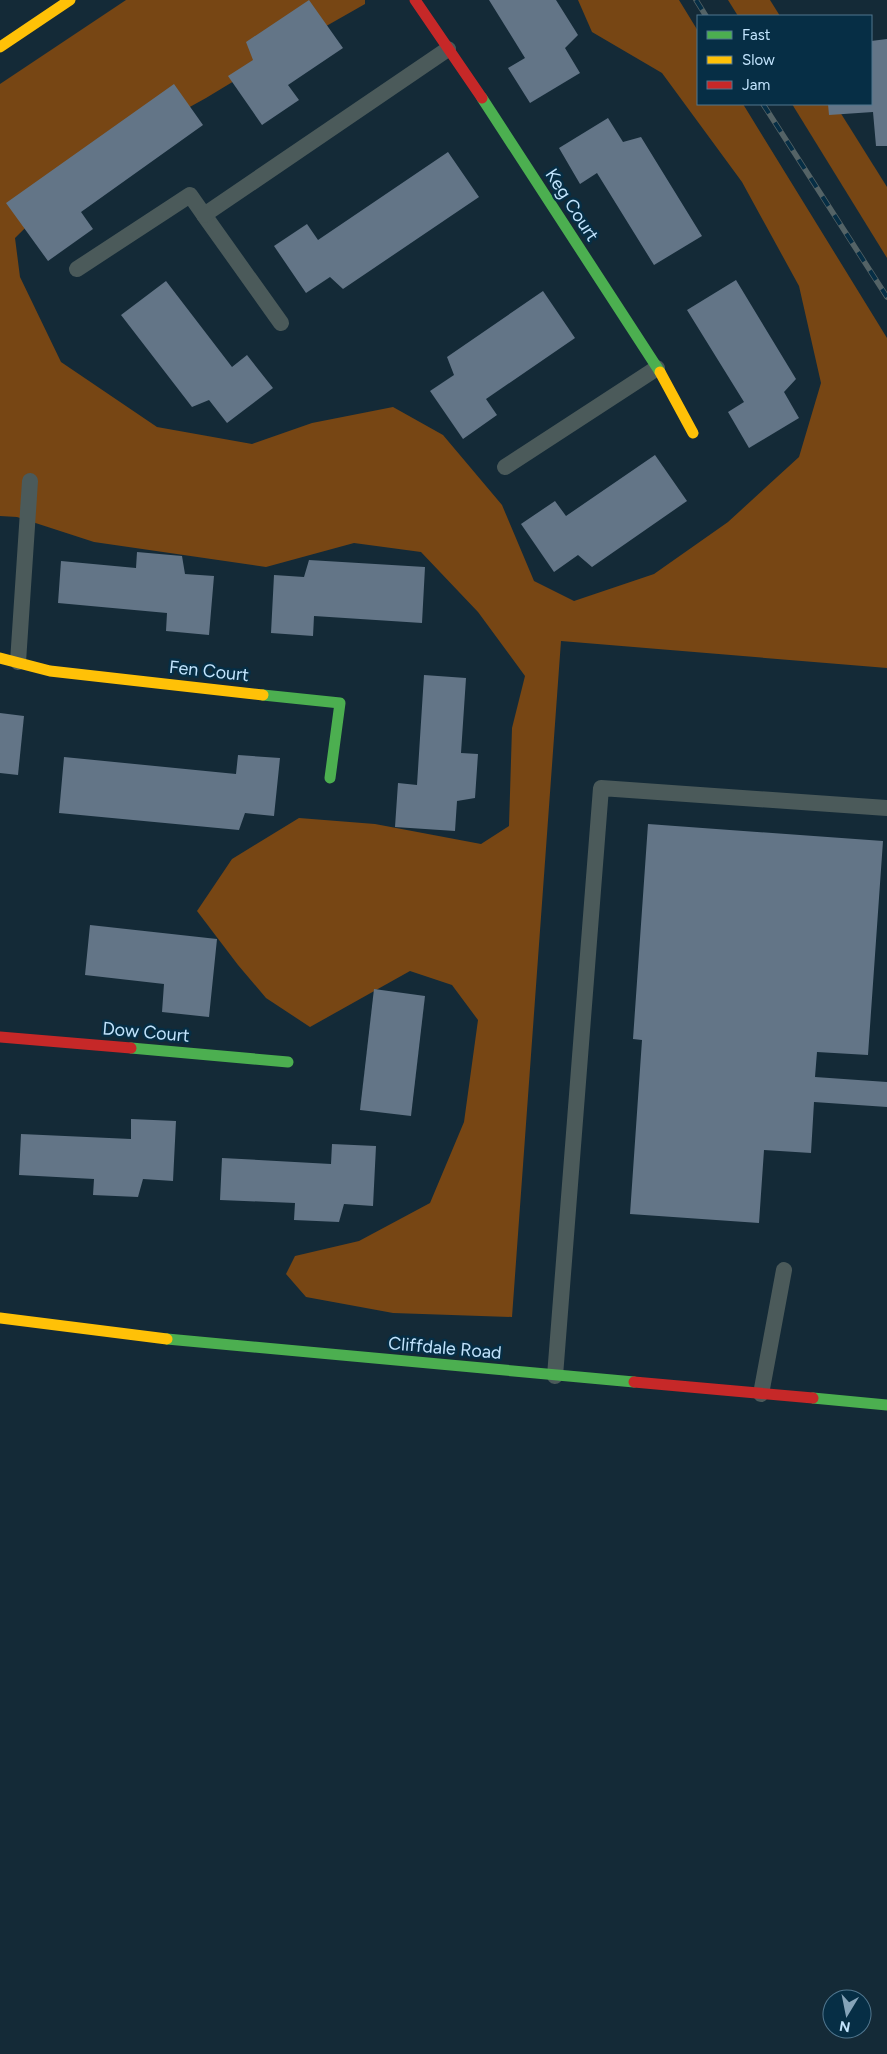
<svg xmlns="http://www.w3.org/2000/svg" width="887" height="2054" font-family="Figtree,sans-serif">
<rect width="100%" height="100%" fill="#142a37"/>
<!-- forest -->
<g fill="#774614">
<polygon points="126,0 365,0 365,4 307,37 206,98 94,160 15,238 20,277 61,362 157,427 252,444 312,423 393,407 443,435 502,505 534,581 574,601 654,574 728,522 799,457 821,383 799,286 742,182 662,73 592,32 578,0 679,0 698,31 698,104 743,104 887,338 887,668 561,641 512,1317 393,1313 306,1297 286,1274 295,1256 359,1241 430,1203 464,1122 478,1020 452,985 410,971 310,1027 266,998 238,965 197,911 232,859 299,818 375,824 481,844 509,826 512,728 525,676 478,612 421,552 354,543 266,567 94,542 17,517 0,516 0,84"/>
<polygon points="728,0 770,0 780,16 738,16"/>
<polygon points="792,104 835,104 887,187 887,258"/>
</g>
<!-- building -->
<g fill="#637587">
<polygon points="309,0 343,48 288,85 299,100 262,125 228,76 253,60 246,42"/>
<polygon points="489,0 556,0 578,35 565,48 580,73 530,103 508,68 525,58"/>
<polygon points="887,39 887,146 876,146 873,112 829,115 828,104 871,104 871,41"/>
<polygon points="174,84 203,125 81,212 93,229 48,261 6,203"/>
<polygon points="608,118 623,142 641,137 702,236 654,265 597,173 580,184 559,148"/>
<polygon points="448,152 479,197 343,289 330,277 306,293 274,246 307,224 318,240"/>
<polygon points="736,280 796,379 784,392 799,418 749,448 728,412 744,402 687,310"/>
<polygon points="166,281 232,367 247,355 273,388 227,423 209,400 192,407 121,315"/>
<polygon points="543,291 575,338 486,399 497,415 463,439 430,391 454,375 447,357"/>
<polygon points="655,455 687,501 592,567 578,555 554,572 521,524 555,501 566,516"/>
<polygon points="137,552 182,556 185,574 214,576 209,635 166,631 167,613 58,603 61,561 136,568"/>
<polygon points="309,560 425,567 422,623 314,616 313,636 271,633 274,575 304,577"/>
<polygon points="424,675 466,678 461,753 478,754 475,798 457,801 455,831 395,827 398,783 417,785"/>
<polygon points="0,713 24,716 18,775 0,773"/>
<polygon points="238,755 280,758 274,816 245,813 239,830 59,813 64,757 236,774"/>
<polygon points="648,824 883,841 868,1055 817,1052 815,1077 887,1082 887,1107 814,1102 811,1153 764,1150 759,1223 630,1214 642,1040 633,1039"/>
<polygon points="90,925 217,939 209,1017 162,1012 164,984 85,975"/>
<polygon points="374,989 425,996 411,1116 360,1110"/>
<polygon points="131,1119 176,1121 173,1181 143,1179 138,1197 93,1195 94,1179 19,1175 21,1134 131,1139"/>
<polygon points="332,1144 376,1146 373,1206 344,1204 339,1222 294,1220 295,1203 220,1200 222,1158 331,1164"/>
</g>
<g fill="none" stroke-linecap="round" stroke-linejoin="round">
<!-- lane -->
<g stroke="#4b5a5a" stroke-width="16">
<polyline points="204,215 281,323"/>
<polyline points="77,269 190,195 204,215 448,49"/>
<polyline points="505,467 657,368"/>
<polyline points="18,662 30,481"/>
<polyline points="555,1376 601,788 887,808"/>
<polyline points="761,1394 784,1270"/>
</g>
<!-- fast -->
<g stroke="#4caf50" stroke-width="11">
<polyline points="482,98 660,372"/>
<polyline points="263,695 340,703 330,778"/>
<polyline points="131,1048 288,1062"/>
<polyline points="167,1339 634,1382"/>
<polyline points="813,1398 887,1405"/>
</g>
<!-- slow -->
<g stroke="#ffc107" stroke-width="11">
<polyline points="0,47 70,0"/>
<polyline points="660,372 693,433"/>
<polyline points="0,658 50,671 263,695"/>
<polyline points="0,1318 167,1339"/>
</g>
<!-- jam -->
<g stroke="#c62828" stroke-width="11">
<polyline points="415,0 482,98"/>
<polyline points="0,1037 131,1048"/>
<polyline points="634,1382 813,1398"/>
</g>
<defs>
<g id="rail">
<polyline points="696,0 706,16"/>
<polyline points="763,104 887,297"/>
</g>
</defs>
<!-- rail casing -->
<use href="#rail" stroke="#546366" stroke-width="5.5"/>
<!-- rail -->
<use href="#rail" stroke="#062e45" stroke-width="4" stroke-dasharray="11" stroke-linecap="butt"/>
</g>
<g text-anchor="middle" stroke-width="5" stroke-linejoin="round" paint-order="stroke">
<!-- street labels -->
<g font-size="18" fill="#c2e4fd" stroke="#062e45">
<text transform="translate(572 205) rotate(57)" y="6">Keg Court</text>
<text transform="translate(209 671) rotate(6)" y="6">Fen Court</text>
<text transform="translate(146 1032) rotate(5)" y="6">Dow Court</text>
<text transform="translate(445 1348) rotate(5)" y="6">Cliffdale Road</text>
</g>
</g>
<!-- legend -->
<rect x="697" y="15" width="175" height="90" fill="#062e45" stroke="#51778f"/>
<rect x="707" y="31" width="25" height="8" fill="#4caf50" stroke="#51778f"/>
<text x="742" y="40" font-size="15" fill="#c2e4fd">Fast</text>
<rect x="707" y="56" width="25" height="8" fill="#ffc107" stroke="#51778f"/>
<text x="742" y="65" font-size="15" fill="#c2e4fd">Slow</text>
<rect x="707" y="81" width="25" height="8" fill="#c62828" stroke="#51778f"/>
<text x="742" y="90" font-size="15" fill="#c2e4fd">Jam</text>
<!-- north arrow -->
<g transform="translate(847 2014) rotate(190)"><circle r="24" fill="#062e45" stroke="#51778f"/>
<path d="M0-4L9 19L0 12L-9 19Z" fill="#85a3b8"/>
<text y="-8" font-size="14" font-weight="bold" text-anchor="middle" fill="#c2e4fd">N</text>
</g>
</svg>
